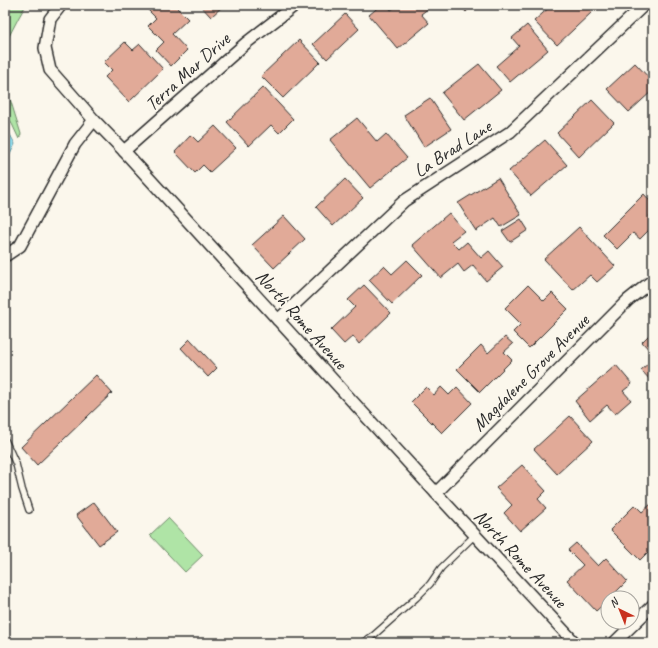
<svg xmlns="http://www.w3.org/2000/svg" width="658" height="648" font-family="Caveat,sans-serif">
<rect width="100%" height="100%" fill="#fbf7ec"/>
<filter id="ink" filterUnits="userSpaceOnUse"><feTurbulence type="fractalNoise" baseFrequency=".025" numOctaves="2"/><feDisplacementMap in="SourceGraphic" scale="8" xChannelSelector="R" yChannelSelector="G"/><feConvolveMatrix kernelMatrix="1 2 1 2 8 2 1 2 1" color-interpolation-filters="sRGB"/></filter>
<g filter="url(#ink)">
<!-- green -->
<g fill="#afe4a6" stroke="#6d8868">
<polygon points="8,5 26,5 19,17 5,44 5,11"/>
<polygon points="5,89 11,102 21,134 19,139 12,124 5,114"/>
<polygon points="168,518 203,555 185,572 150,535"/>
</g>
<!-- water -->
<polygon fill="#91dff0" stroke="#6897a1" points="5,125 15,144 5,165"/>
<!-- building -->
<g fill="#e1aa98" stroke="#2b2b2b">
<polygon points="154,5 174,5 188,19 172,34 187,50 171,66 156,50 164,42 148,26 156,18 148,10"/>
<polygon points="200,5 224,5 211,17"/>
<polygon points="381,5 387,5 391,10 398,5 427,5 429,8 421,14 429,23 398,49 369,15"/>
<polygon points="459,5 473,5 466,12"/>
<polygon points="552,5 585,5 592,12 557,45 534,21"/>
<polygon points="345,14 359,29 327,59 313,44"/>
<polygon points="527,25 548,50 510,82 496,66 519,46 512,38"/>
<polygon points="299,40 320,62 283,98 261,76"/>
<polygon points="125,42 133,50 140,44 163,69 129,102 105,77 112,70 104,62"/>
<polygon points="635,63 653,82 653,90 629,112 607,89"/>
<polygon points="479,64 501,90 464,120 442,93"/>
<polygon points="263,87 293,119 279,133 271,125 249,146 227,122"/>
<polygon points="430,98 451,129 424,147 404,115"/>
<polygon points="592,100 614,123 579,157 557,133"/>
<polygon points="357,118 377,142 386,134 407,158 370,188 330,140"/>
<polygon points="215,126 236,148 210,172 203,165 195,173 175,152 191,135 198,142"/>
<polygon points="545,140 567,165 531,196 509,171"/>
<polygon points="498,178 521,215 501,227 495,218 476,231 458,203"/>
<polygon points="345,179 363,198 333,226 316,207"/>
<polygon points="644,194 653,204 653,213 649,216 653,220 653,226 640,239 633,233 617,249 603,235"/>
<polygon points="449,213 464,231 451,241 459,249 467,242 481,258 489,251 503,267 486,281 473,265 464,272 458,264 441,278 412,245"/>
<polygon points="284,216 305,239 274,268 252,245"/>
<polygon points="521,219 528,230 510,242 502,231"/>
<polygon points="579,227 615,266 597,282 590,275 573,290 544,259"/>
<polygon points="407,260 422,275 392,304 369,280 384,266 392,274"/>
<polygon points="364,285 391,313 359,344 353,336 344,344 331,330 355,307 348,300"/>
<polygon points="528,285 544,301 552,293 568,309 529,348 513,332 521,324 505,308"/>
<polygon points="653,331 653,354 642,342"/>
<polygon points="505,337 513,344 504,352 512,360 480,392 457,369 481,345 488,353"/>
<polygon points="190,339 217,368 208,377 181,348"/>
<polygon points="653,359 653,383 641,370"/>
<polygon points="616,365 632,384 623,391 631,400 615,414 607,405 590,420 575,401"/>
<polygon points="96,375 112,393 37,465 21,447"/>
<polygon points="426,387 434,395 441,387 449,395 457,387 472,403 442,433 411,402"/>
<polygon points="570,416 593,441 557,474 534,449"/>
<polygon points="522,465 546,491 538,499 546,508 520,531 504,513 512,505 496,488"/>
<polygon points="94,502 117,532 99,545 76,515"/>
<polygon points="651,504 653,507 653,547 640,560 610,530 635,505 642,512"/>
<polygon points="576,543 598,566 606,558 627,581 610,598 608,598 608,600 596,611 567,580 583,565 568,550"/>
</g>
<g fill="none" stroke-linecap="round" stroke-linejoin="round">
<defs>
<g id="service">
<polyline points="5,440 16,464 22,489 29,510"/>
<polyline points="362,643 374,635 416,598 430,584 441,568 475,535"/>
</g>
<g id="minor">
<polyline points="61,5 50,19 45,48 50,70 94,120 124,151 436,493 575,643"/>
<polyline points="124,151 246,43 295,5"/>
<polyline points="5,256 20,246 75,144 94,120"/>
<polyline points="278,320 404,201 510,132 644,5"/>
<polyline points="436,493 628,300 653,280"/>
<polyline points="614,643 653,605"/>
</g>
</defs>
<!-- service casing -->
<use href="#service" stroke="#2b2b2b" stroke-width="8"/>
<!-- minor casing -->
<use href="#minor" stroke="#2b2b2b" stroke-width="14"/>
<!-- service -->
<use href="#service" stroke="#fbf7ec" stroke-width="5.5"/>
<!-- minor -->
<use href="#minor" stroke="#fbf7ec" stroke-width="11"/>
</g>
</g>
<g text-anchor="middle" stroke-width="4" stroke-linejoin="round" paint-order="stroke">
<!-- street labels -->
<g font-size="19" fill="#2b2b2b" stroke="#fbf7ec">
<text transform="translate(187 71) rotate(-42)" y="7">Terra Mar Drive</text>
<text transform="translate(452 148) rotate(-33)" y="7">La Brad Lane</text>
<text transform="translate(302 319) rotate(48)" y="7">North Rome Avenue</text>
<text transform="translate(530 372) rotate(-45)" y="7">Magdalene Grove Avenue</text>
<text transform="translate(521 558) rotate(47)" y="7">North Rome Avenue</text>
</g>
</g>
<!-- margin -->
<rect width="658" height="648" fill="none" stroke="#fbf7ec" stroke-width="20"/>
<rect x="10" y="10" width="638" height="628" fill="none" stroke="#2b2b2b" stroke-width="1.5" filter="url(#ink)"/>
<!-- north arrow -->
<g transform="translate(620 610) rotate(317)"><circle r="19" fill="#fbf7ec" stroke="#a8a59f"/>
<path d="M0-3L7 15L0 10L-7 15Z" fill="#c8321e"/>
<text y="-6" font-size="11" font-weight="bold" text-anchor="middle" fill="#2b2b2b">N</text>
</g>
</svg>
